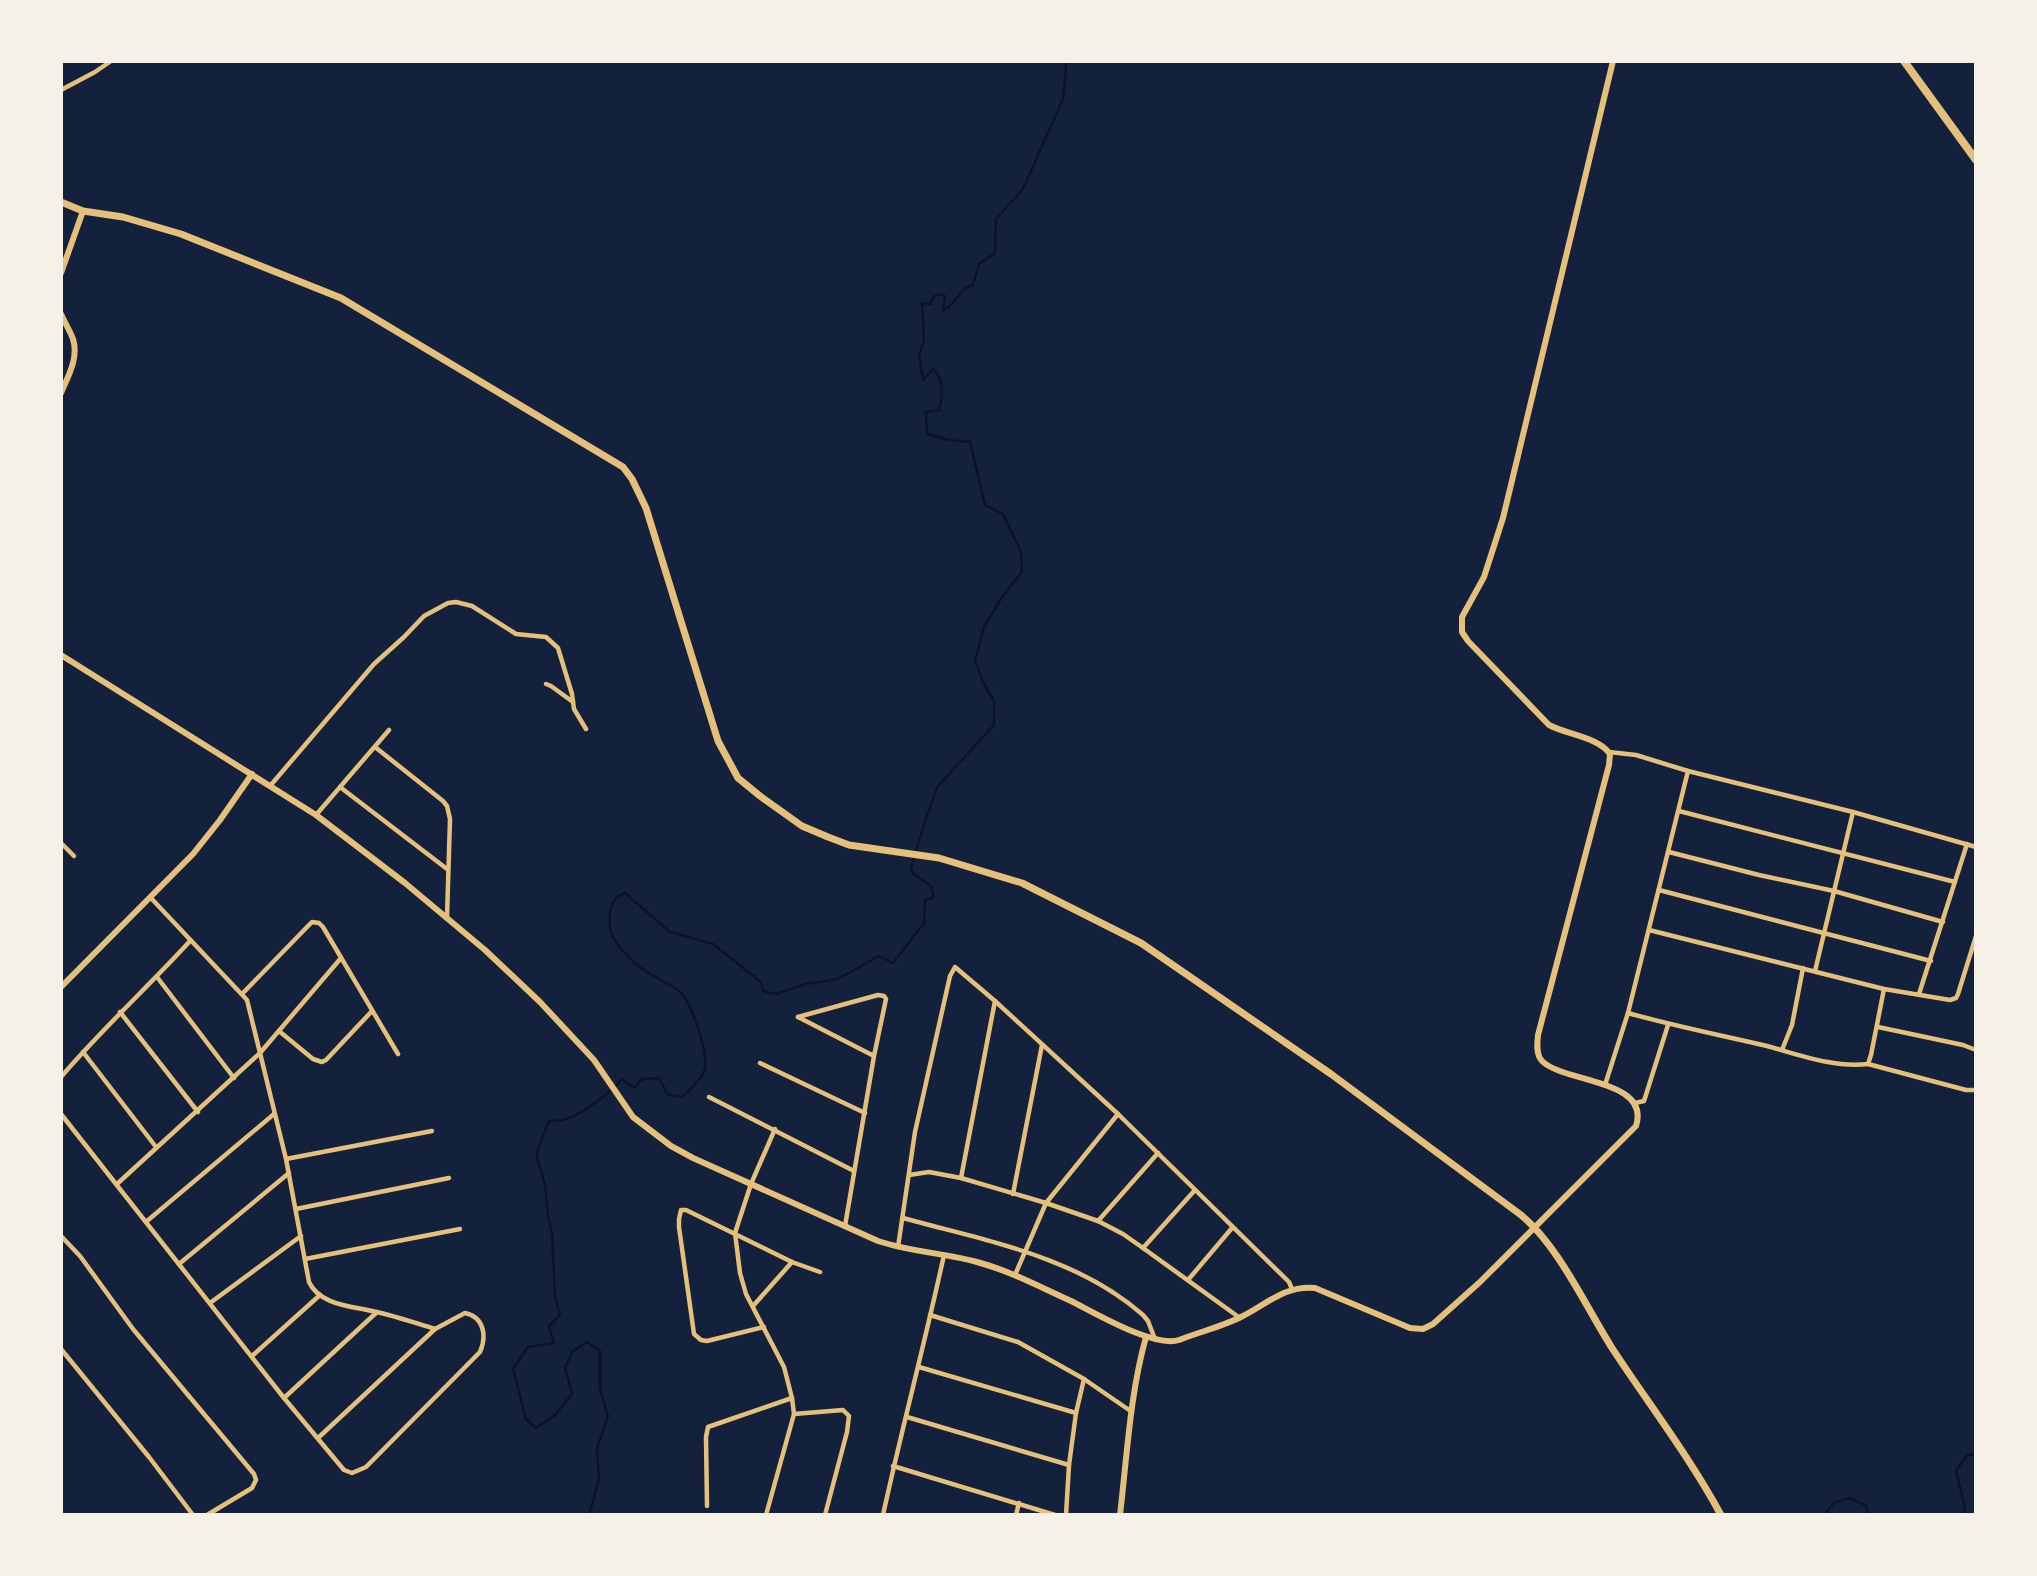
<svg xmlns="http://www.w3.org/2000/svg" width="2037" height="1576" font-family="'Space Grotesk',sans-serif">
<rect width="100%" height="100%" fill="#14213d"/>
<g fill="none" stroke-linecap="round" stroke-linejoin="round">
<!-- stream -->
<g stroke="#0b132b" stroke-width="2.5">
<path d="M589,1515l10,-36 -2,-31 11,-32 -8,-27v-38l-13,-9 -15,10 -7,16 7,26 -17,21 -19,13 -10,-9 -13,-50 15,-22 26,-4 -5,-17 11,-11 -5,-19 -3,-63 -4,-17 -3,-32 -8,-26 1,-10 11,-27c5,0 12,0 17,-2 18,-6 44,-26 56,-40l12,9 8,-9 17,-1 9,17 15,2c6,-7 17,-16 21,-25 6,-15 -12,-70 -24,-80 -13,-11 -32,-16 -45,-29 -7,-6 -16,-16 -21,-24 -8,-15 -6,-41 11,-46l45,39 43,12 48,38 2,9 13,3 30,-10 32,-5 41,-23 14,7 31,-40 1,-23 9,-3 -3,-11 -17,-12 -3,-6 15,-50 12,-32 56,-61v-24l-11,-19 -8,-21 9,-34 18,-30 20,-25 -1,-20 -18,-38 -18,-9 -15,-63 -22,-2 -21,-6 -1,-22 13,-2c4,-14 5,-30 -6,-41l-10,11 -4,-24 5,-16 -2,-37 9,1 2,-7 6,-3 6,2 -2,14c15,-6 14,-21 30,-25l6,-21 16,-11 1,-34 27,-30 40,-90 3,-27 -1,-11"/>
<polyline points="1824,1515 1834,1503 1849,1498 1865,1505 1869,1515"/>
<polyline points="1962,1515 1965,1508 1956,1471 1967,1455 1976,1454"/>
</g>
<!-- minor -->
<g stroke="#e5c07b" stroke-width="4.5">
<polyline points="61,90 95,72 111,61"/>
<polyline points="546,684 551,686 573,702"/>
<polyline points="375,747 443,801 447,806 450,819 447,917"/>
<polyline points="1609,752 1636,755 1688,771 1853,812 1976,847"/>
<polyline points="270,786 374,664 404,637 424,616 448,603 456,602 472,606 516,634 546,637 558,648 572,694 574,709 586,729"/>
<polyline points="340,787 447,869"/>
<polyline points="1679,811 1955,882"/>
<polyline points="316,815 389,730"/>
<polyline points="61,843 74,856"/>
<polyline points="1669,852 1759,875 1834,891 1943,922"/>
<polyline points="1659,890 1931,961"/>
<path d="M150,897l97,103 39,159 23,123c11,24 45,24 67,30 20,4 39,11 59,17"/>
<polyline points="1649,930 1884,989 1950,1000 1956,998 1958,994 1976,936"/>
<polyline points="1815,971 1853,812"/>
<polyline points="157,977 234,1078"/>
<polyline points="242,994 308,926 312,922 319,923 323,927 398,1054"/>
<polyline points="1919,994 1967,844"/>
<polyline points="120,1012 198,1112"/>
<path d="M1628,1013c46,13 92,22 139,33 33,9 67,22 101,18l3,-9 13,-66"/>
<polyline points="798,1017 878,995 884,996 886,999 874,1056 845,1226"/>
<polyline points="798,1017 874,1056"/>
<polyline points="1878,1027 1963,1045 1976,1050"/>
<polyline points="279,1031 313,1059 322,1062 326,1060 372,1011"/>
<polyline points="1782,1050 1792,1025 1803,968"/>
<polyline points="83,1052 156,1147"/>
<polyline points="760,1063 865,1113"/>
<polyline points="1868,1064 1966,1090 1976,1090"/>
<path d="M61,1077c41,-48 87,-90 129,-136"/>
<polyline points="1605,1085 1628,1013 1688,771"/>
<polyline points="709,1097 854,1171"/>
<polyline points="1635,1103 1644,1101 1668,1025"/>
<path d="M61,1114l223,284 60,72 8,3 14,-6 114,-115c7,-16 4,-35 -15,-39l-30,16 -117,109"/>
<polyline points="286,1159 432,1131"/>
<polyline points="909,1175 929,1172 961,1178 1046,1203 1098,1221 1123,1234 1143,1248 1240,1318"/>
<polyline points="961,1178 995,1001"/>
<polyline points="117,1184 260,1053 341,958"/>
<polyline points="1013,1194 1042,1045"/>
<polyline points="296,1209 449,1178"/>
<path d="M903,1218c83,23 173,38 240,97l5,6 7,18"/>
<polyline points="147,1221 274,1114"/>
<polyline points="1098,1221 1158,1153"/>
<polyline points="61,1236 80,1256 133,1329 254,1474 256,1480 252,1488 207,1515"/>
<polyline points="898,1247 915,1132 950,976 955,967 995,1001 1118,1114 1289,1282 1292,1289"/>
<polyline points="1143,1248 1195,1190"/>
<polyline points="305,1259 460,1229"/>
<polyline points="179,1264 289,1173"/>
<polyline points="1015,1275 1046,1203 1118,1114"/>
<polyline points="1188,1280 1232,1228"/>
<polyline points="210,1303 301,1236"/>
<polyline points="753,1306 792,1262"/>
<polyline points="930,1315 1018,1342 1084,1379 1076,1413 1069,1465 1066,1515"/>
<polyline points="764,1327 707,1341 701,1340 694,1334 679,1227 679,1219 681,1210 686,1210 792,1262 820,1272"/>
<polyline points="61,1349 149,1457 193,1515"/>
<polyline points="252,1356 320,1295"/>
<polyline points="919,1367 1076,1413"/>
<polyline points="1084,1379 1132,1412"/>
<polyline points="284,1398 377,1312"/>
<polyline points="794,1414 843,1410 849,1416 847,1432 825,1515"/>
<polyline points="907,1417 1069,1465"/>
<polyline points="893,1466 1055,1515"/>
<polyline points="707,1506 706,1437 708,1427 792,1398"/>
<polyline points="766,1515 794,1414 792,1398 784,1367 746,1294 740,1273 735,1233 751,1184 775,1129"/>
<path d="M883,1515c19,-87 42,-173 61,-260"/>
<polyline points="1016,1515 1019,1503"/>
</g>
<!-- tertiary -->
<g stroke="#e5c07b" stroke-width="6">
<polyline points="61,273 83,211"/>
<path d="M61,314c4,9 9,17 12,25 6,19 -5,37 -12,54"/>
<path d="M61,655l255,160 89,68 80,67 55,52 54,58 39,57 38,29 22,12 185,83c33,11 66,12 99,21 33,9 63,25 94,39 24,12 83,47 108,39 20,-8 42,-13 62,-23 25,-12 43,-32 74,-29l95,40 13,1 10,-5 47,-42 156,-156c15,-47 -72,-43 -94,-65 -6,-6 -5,-17 -4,-26l71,-270 1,-11c-12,-17 -42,-19 -61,-29l-81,-84 -6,-9v-15l22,-40 19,-59 110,-457"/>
<polyline points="61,987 193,854 220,820 252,774"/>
<path d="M1120,1515c7,-59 10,-121 26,-178"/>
</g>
<!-- secondary -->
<path stroke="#e5c07b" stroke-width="7" d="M61,202l22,9 40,6 58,17 160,64 282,169 9,12 14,29 72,233 20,37 22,18 42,30 26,11 21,8 90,13 83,25 119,60 190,131 190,141c37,30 65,92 91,133 36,55 77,108 109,167"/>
<!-- trunk -->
<polyline stroke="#e5c07b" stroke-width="8" points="1904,61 1976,160"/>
</g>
<!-- border -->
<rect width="2037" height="1576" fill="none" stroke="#f6f1e7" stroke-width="126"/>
</svg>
